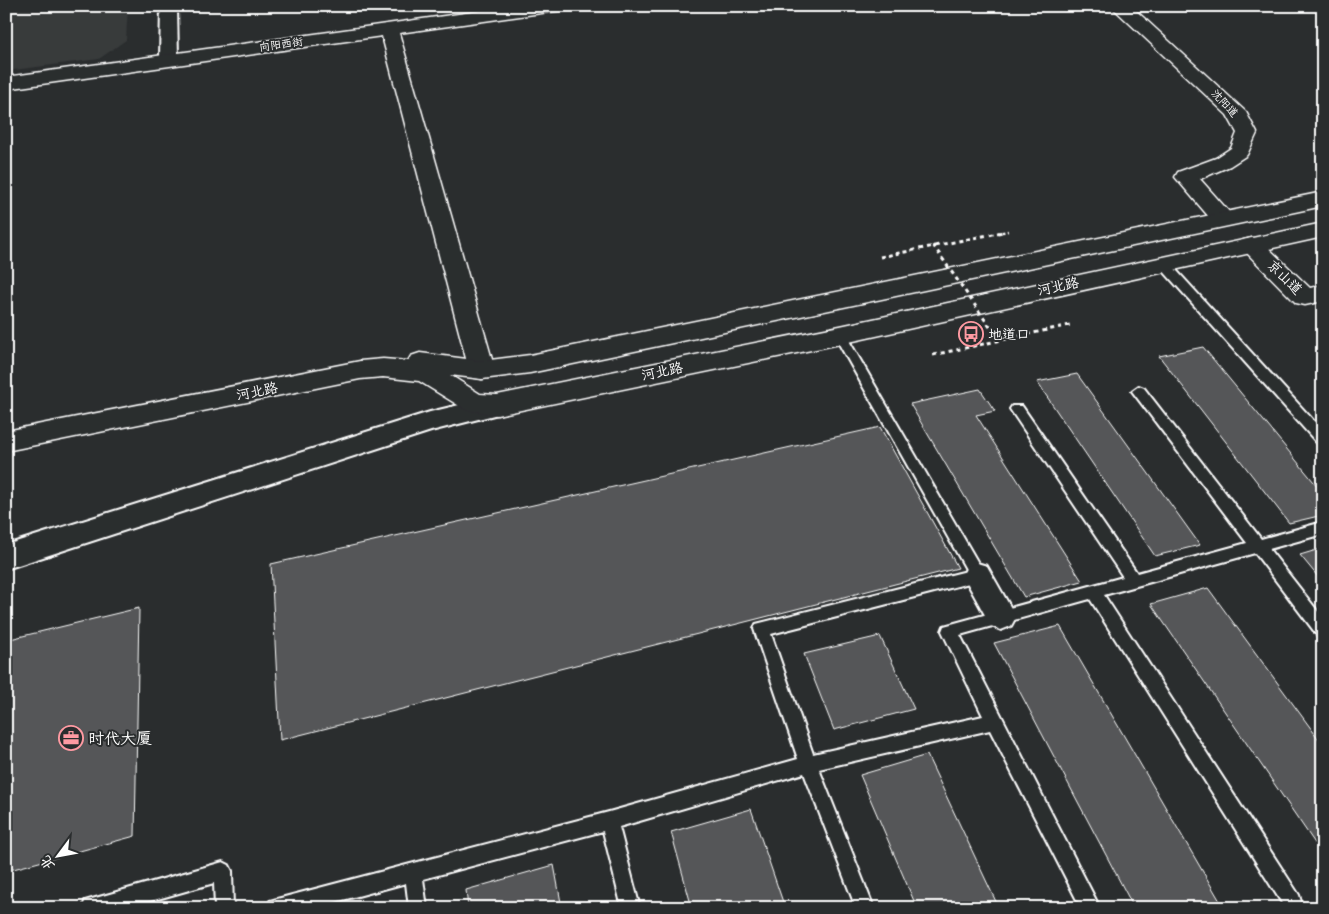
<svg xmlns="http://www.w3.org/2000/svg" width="1329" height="914" font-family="'Architects Daughter','LXGW WenKai TC',sans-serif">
<rect width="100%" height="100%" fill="#2a2d2e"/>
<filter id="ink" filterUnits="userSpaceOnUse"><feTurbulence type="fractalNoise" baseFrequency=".02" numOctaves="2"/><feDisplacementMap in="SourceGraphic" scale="10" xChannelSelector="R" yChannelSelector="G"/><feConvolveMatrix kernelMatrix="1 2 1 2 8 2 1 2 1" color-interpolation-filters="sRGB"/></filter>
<g filter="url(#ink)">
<!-- built -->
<polygon fill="#373a3b" points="6,6 128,6 126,40 99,59 6,71"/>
<!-- building -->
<g fill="#555758" stroke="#fff">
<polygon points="1203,347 1323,493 1323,515 1289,523 1159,356"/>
<polygon points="1077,374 1200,545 1155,556 1037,382"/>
<polygon points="980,389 995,411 976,415 1082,581 1024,597 910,404"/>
<polygon points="880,427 958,568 280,740 271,564"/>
<polygon points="1323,548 1323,583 1300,555"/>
<polygon points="1208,588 1323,745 1323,855 1151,604"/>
<polygon points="139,608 135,836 6,871 6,640"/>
<polygon points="1060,626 1224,908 1134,908 994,643"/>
<polygon points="880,636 914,709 834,730 804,654"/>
<polygon points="927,755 999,908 917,908 860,775"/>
<polygon points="751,809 785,908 692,908 671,832"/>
<polygon points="554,865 562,908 468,908 466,890"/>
</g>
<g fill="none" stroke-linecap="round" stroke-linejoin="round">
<defs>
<g id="lane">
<polygon points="1163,259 1167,260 1323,431 1323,445 1318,444 1159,266 1157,263"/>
<polygon points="840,331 844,332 985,575 982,580 977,581 771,634 813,754 983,716 942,631 944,626 1123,577 1012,412 1010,409 1012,406 1022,406 1137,573 1247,543 1132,391 1139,386 1144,388 1261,539 1323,522 1323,534 1269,549 1323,618 1323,637 1317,635 1255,553 1104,595 1299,895 1301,902 1299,908 1285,908 1090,599 960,635 1100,908 1081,908 990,730 819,769 874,908 856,908 804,773 619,827 640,908 622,908 603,831 423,879 427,908 409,908 406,883 313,908 268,908 270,901 277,899 609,812 798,759 754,629 756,624 967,571 834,335"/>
<polygon points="223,862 229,865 232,871 233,908 215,908 214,883 126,908 83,908 85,901 92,899"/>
</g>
<g id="street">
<polygon points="161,6 177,6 178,59 175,63 163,63 160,59"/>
<polygon points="497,396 506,398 510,405 506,412 431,431 6,569 6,545 430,412"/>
<polygon points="977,563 987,566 1016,617 1011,626 1001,630 991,626 963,575 967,566"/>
</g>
<g id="secondary">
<polygon points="516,6 565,6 562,10 556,11 399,33 495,370 491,377 482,379 473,377 469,370 382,36 6,89 6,77"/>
<polygon points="1111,6 1131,6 1246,112 1257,133 1247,155 1230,166 1200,179 1231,214 1234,219 1231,224 1223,226 1215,224 1175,177 1178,172 1216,158 1231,148 1237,133 1227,115"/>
<polygon points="1252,238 1260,240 1310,288 1323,285 1323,301 1305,305 1296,303 1244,250 1241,245 1244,240"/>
</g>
<polygon id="primary" points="1323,192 1323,206 530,373 482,379 450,375 480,394 497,395 840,326 1323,223 1323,237 840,344 497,415 466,410 419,381 383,377 360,379 6,451 6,431 360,361 383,359 408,361 411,356 420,353 482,361 530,355"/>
</defs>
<!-- lane casing -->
<use href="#lane" stroke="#fff" stroke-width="4"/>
<!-- street casing -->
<use href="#street" stroke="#fff" stroke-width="4"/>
<!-- secondary casing -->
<use href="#secondary" stroke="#fff" stroke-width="3"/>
<!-- primary casing -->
<use href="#primary" stroke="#fff" stroke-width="3"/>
<!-- path-far1 -->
<polyline stroke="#fff" stroke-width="2.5" stroke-dasharray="2.5 2.5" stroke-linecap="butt" points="997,233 1008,231"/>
<!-- path -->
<g stroke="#fff" stroke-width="3" stroke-dasharray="4 4" stroke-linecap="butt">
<polyline points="880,257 1003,232"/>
<polyline points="933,355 1070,325"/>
</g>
<!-- lane -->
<use href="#lane" fill="#2a2d2e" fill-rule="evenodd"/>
<!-- street -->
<use href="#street" fill="#2a2d2e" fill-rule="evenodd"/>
<!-- secondary -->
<use href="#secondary" fill="#2a2d2e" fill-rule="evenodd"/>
<!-- primary -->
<use href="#primary" fill="#2a2d2e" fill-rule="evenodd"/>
<!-- path-bridge -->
<polyline stroke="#fff" stroke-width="3" stroke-dasharray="4 4" stroke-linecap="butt" points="933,245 999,340"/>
</g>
</g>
<!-- icons -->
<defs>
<symbol id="bus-ring" viewBox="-11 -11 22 22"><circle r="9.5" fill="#2a2d2e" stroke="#ff9aa2" stroke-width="1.5"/><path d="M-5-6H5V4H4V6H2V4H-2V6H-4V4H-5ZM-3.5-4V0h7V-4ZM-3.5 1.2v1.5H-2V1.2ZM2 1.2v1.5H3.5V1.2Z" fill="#ff9aa2"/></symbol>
<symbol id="office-ring" viewBox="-11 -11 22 22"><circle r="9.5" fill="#2a2d2e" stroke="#ff9aa2" stroke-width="1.5"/><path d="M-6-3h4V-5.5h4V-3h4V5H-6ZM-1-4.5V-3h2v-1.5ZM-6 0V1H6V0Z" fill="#ff9aa2"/></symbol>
</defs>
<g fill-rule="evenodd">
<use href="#bus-ring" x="957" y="320" width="28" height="28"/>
<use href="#office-ring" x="57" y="724" width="28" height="28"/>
</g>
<g text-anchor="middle" stroke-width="4" stroke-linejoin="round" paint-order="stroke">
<!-- far-street labels -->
<g font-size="11" fill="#fff" stroke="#2a2d2e">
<text transform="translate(281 44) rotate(-8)" y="4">向阳西街</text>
<text transform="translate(1225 103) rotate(47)" y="4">沈阳道</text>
</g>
<!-- street labels -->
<g font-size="14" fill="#fff" stroke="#2a2d2e">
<text transform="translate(1285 277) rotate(44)" y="5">京山道</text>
<text transform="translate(1058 286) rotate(-12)" y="5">河北路</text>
<text transform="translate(662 371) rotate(-12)" y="5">河北路</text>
<text transform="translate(257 391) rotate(-11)" y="5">河北路</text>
</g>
<!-- poi labels -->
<g font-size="14" fill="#fff" stroke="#2a2d2e" text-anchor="start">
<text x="988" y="339">地道口</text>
</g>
<!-- near-poi labels -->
<g font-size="16" fill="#fff" stroke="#2a2d2e" text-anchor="start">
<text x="88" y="744">时代大厦</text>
</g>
</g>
<!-- margin -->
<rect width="1329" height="914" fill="none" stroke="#2a2d2e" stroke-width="25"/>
<rect x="12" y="12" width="1304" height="889" fill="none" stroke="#fff" stroke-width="2" filter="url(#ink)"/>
<!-- north arrow -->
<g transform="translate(58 856) rotate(238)" stroke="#2a2d2e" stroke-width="4" paint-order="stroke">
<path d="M0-4L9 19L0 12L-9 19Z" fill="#ffffff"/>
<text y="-8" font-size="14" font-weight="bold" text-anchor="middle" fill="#ffffff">北</text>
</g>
</svg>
